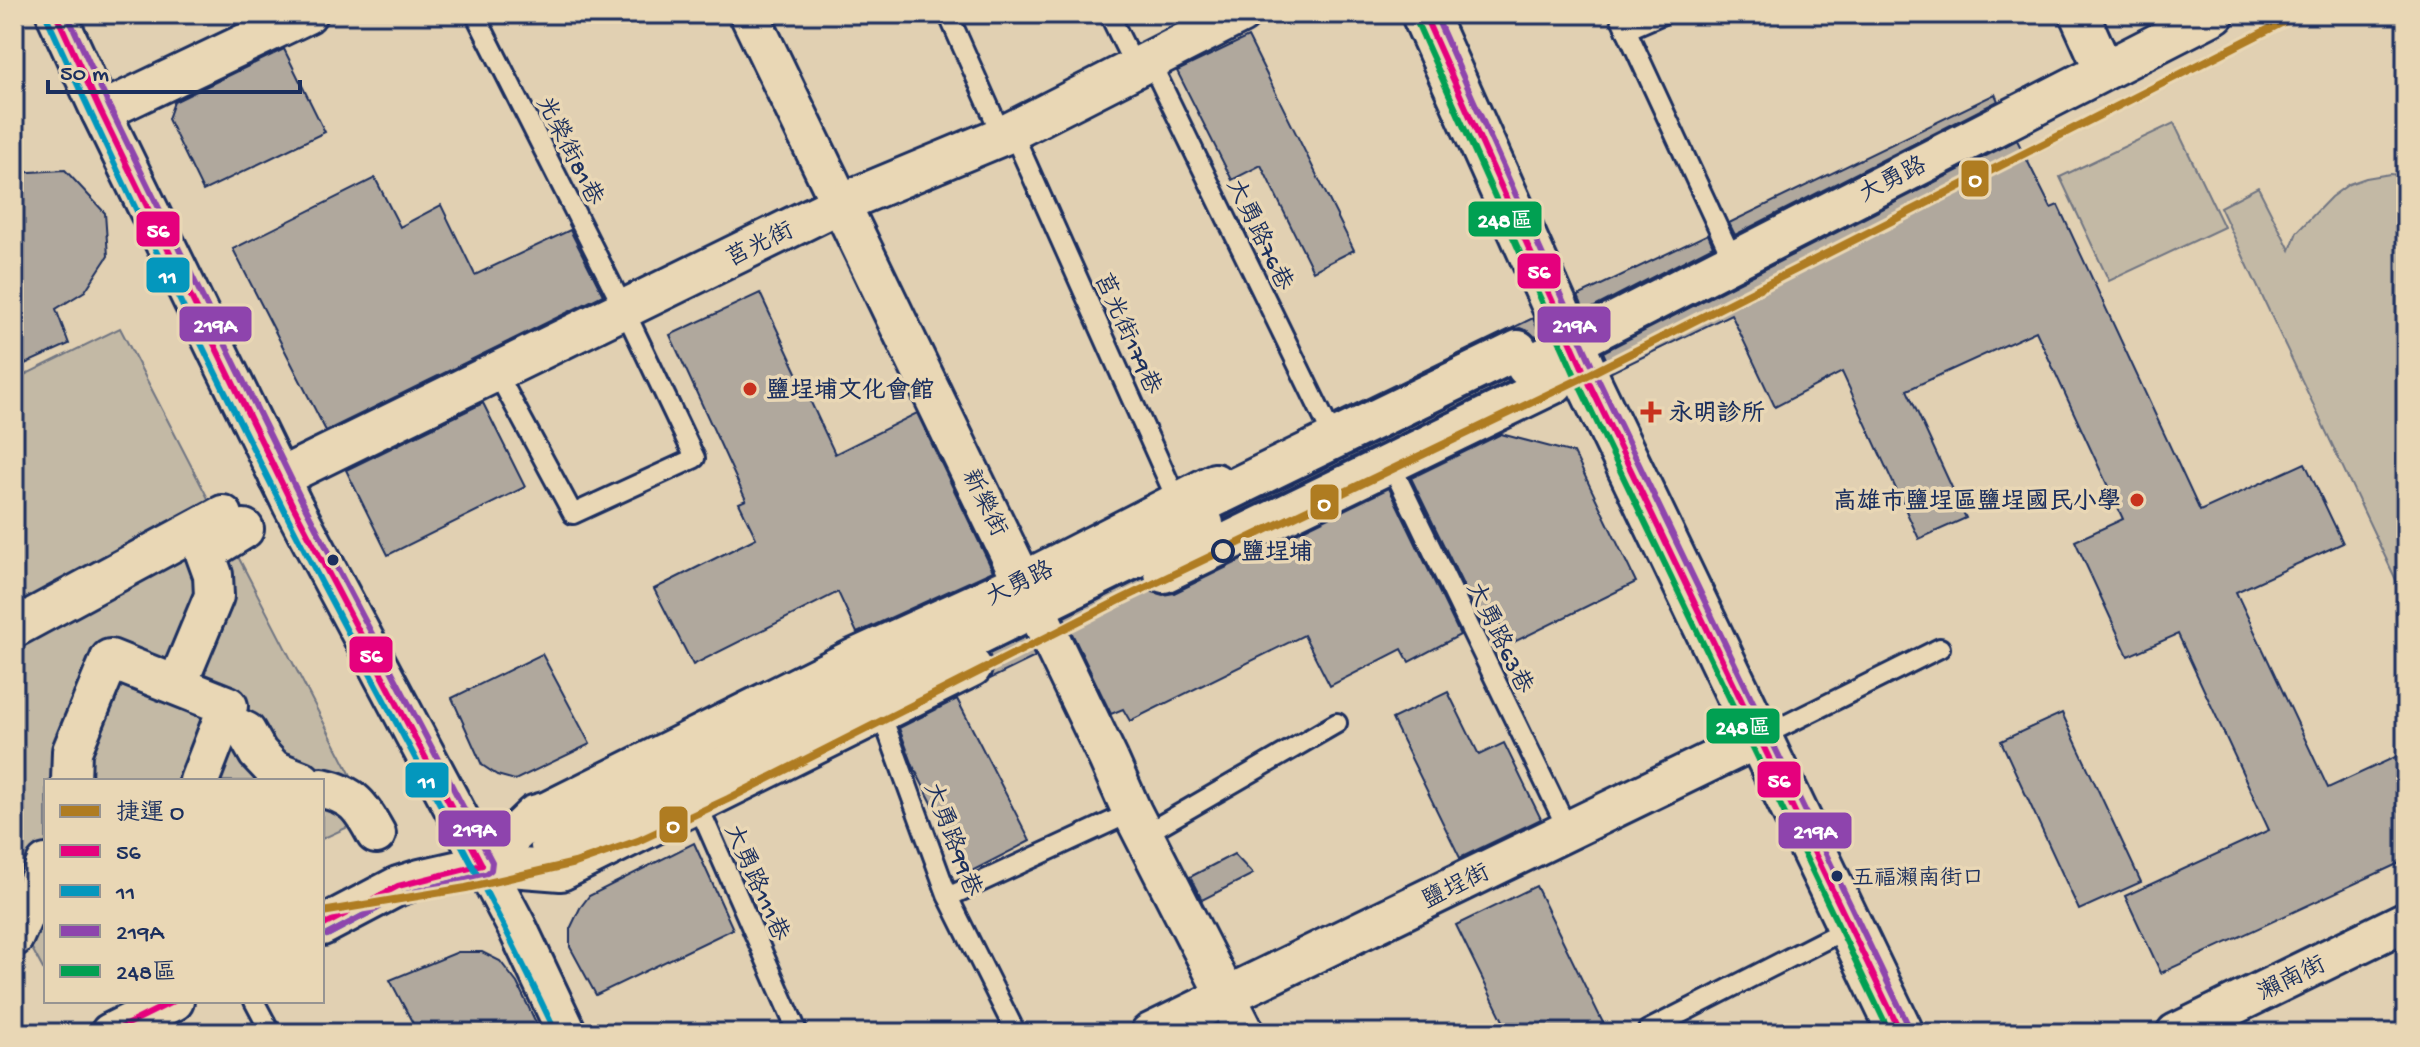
<svg xmlns="http://www.w3.org/2000/svg" width="2420" height="1047" font-family="'Gochi Hand','LXGW WenKai TC',sans-serif">
<rect width="100%" height="100%" fill="#e1d0b2"/>
<filter id="ink" filterUnits="userSpaceOnUse"><feTurbulence type="fractalNoise" baseFrequency=".0125" numOctaves="2"/><feDisplacementMap in="SourceGraphic" scale="16" xChannelSelector="R" yChannelSelector="G"/><feConvolveMatrix kernelMatrix="1 2 1 2 8 2 1 2 1" color-interpolation-filters="sRGB"/></filter>
<g filter="url(#ink)">
<!-- green -->
<g fill="#c3b9a5" stroke="#6f7482" stroke-width="2">
<polygon points="2174,123 2224,227 2109,281 2060,177"/>
<polygon points="2390,174 2406,176 2406,601 2220,207 2258,187 2290,250 2297,232 2331,197 2349,184 2366,178"/>
<polygon points="120,328 372,816 322,839 322,781 46,781 46,967 43,969 14,915 14,380"/>
</g>
<!-- building -->
<g fill="#b0a89d" stroke="#1b2f5e" stroke-width="2">
<polygon points="1248,37 1354,250 1313,271 1261,165 1232,180 1177,71"/>
<polygon points="284,49 325,132 203,191 168,119 174,102"/>
<polygon points="1995,94 1998,101 1735,235 1729,223"/>
<polygon points="2017,140 2051,208 2058,205 2200,511 2305,463 2343,543 2236,592 2328,788 2406,752 2406,860 2161,973 2125,896 2269,830 2178,634 2128,656 2075,541 2123,519 2036,331 1907,390 1966,518 1919,539 1842,372 1775,407 1731,314 1612,372 1603,352"/>
<polygon points="65,170 105,213 108,256 85,291 56,309 69,344 14,369 14,173"/>
<polygon points="375,178 400,227 441,205 475,275 570,230 603,295 326,431 233,249"/>
<polygon points="1708,234 1713,246 1585,312 1578,296"/>
<polygon points="760,293 835,454 917,413 993,571 857,633 838,592 693,665 654,589 756,538 739,503 746,500 670,335"/>
<polygon points="1533,318 1540,335 1535,337 1530,332 1520,328 1508,330 1335,414"/>
<polygon points="1508,379 1510,381 1225,519 1224,517"/>
<polygon points="483,403 525,487 388,555 346,470"/>
<polygon points="1501,434 1574,453 1636,582 1510,644 1496,617 1482,624 1411,478"/>
<polygon points="1389,488 1460,635 1409,662 1402,649 1330,686 1304,635 1130,721 1123,709 1111,714 1064,617 1143,578 1152,592 1163,595 1174,593"/>
<polygon points="1025,637 1035,657 990,679 994,668 989,654"/>
<polygon points="542,654 590,744 515,780 497,775 482,765 452,698"/>
<polygon points="1448,692 1479,755 1504,743 1541,819 1460,858 1392,719"/>
<polygon points="957,699 1030,841 968,873 914,768 899,728"/>
<polygon points="2062,713 2141,882 2079,910 2001,741"/>
<polygon points="694,843 733,929 596,995 570,947 570,929 580,908 589,896"/>
<polygon points="1234,854 1253,874 1202,900 1190,877"/>
<polygon points="1536,886 1608,1033 1509,1033 1456,925"/>
<polygon points="458,952 482,952 500,961 517,983 541,1033 418,1033 390,980"/>
</g>
<g fill="none" stroke-linecap="round" stroke-linejoin="round">
<defs>
<g id="lane">
<polyline points="475,14 624,309 695,458 573,514 497,373"/>
<polyline points="948,14 1002,136"/>
<polyline points="1109,14 1136,69"/>
<polyline points="1619,14 1733,260"/>
<polyline points="1626,30 1663,14"/>
<polyline points="1150,61 1328,427"/>
<polyline points="1012,131 1179,505"/>
<polyline points="1391,465 1568,830"/>
<polyline points="879,708 948,897 1016,1033"/>
<polyline points="1759,738 1940,648"/>
<polyline points="696,801 798,1033"/>
<polyline points="1145,834 1337,723"/>
<polyline points="948,897 1132,812"/>
<polyline points="254,1001 271,1033"/>
<polyline points="1647,1033 1648,1030 1850,927"/>
</g>
<g id="street">
<polyline points="56,14 101,112 292,504 518,929 567,1033"/>
<polyline points="749,14 1108,758 1132,812 1245,1033"/>
<polyline points="2079,14 2104,70"/>
<polyline points="101,112 307,14"/>
<polyline points="279,478 841,203 1002,136 1241,14"/>
<polyline points="1164,573 1554,384 1571,345"/>
<polyline points="14,628 223,515"/>
<polyline points="177,685 214,596 213,575 205,553 244,529"/>
<polyline points="223,721 246,732 258,753 274,770 302,781"/>
<polyline points="71,781 72,751 110,659 228,706 199,781"/>
<path d="M322,788c31,7 39,18 54,46"/>
<polyline points="550,846 1204,524 1195,507 1518,350 1526,367 2215,14"/>
<polyline points="482,865 534,815 548,811 855,658 1024,581 1215,483"/>
<polyline points="322,926 398,886 420,879 482,865 561,871 972,667"/>
<polyline points="14,937 46,864"/>
<polyline points="110,1033 174,1001"/>
<polyline points="1150,1033 1759,738"/>
<polyline points="2176,1033 2406,921"/>
</g>
<polyline id="secondary" points="1424,14 1590,385 1901,1033"/>
</defs>
<!-- lane casing -->
<use href="#lane" stroke="#1b2f5e" stroke-width="24"/>
<!-- street casing -->
<use href="#street" stroke="#1b2f5e" stroke-width="44"/>
<!-- secondary casing -->
<use href="#secondary" stroke="#1b2f5e" stroke-width="50"/>
<!-- lane -->
<use href="#lane" stroke="#e9d7b5" stroke-width="18"/>
<!-- street -->
<use href="#street" stroke="#e9d7b5" stroke-width="38"/>
<!-- secondary -->
<use href="#secondary" stroke="#e9d7b5" stroke-width="44"/>
<defs>
<g id="bus-1">
<polyline points="56,14 101,112 292,504 482,865"/>
<polyline points="1424,14 1590,385 1901,1033"/>
<polyline points="322,926 398,886 482,865"/>
<polyline points="110,1033 174,1001"/>
</g>
<g id="bus-2">
<path d="M47,18c75,165 154,328 236,490 89,176 189,346 273,525"/>
<polyline points="327,935 402,895 484,875"/>
</g>
<g id="bus-3">
<polyline points="67,14 110,108 301,499 492,862 491,870 486,874 402,895 327,935"/>
<polyline points="1435,14 1599,381 1910,1029"/>
</g>
<polyline id="bus-4" points="1415,18 1581,389 1890,1033"/>
</defs>
<!-- bus-1 casing -->
<use href="#bus-1" stroke="#e9d7b5" stroke-width="12"/>
<!-- bus-2 casing -->
<use href="#bus-2" stroke="#e9d7b5" stroke-width="12"/>
<!-- bus-3 casing -->
<use href="#bus-3" stroke="#e9d7b5" stroke-width="12"/>
<!-- bus-4 casing -->
<use href="#bus-4" stroke="#e9d7b5" stroke-width="12"/>
<!-- bus-1 -->
<use href="#bus-1" stroke="#e5007d" stroke-width="6"/>
<!-- bus-2 -->
<use href="#bus-2" stroke="#0497bd" stroke-width="6"/>
<!-- bus-3 -->
<use href="#bus-3" stroke="#8e44ad" stroke-width="6"/>
<!-- bus-4 -->
<use href="#bus-4" stroke="#01a052" stroke-width="6"/>
<defs>
<polyline id="metro-1" points="322,912 466,888 575,863 638,841 728,799 1122,599 1580,379 2299,14"/>
</defs>
<!-- metro-1 casing -->
<use href="#metro-1" stroke="#e9d7b5" stroke-width="14"/>
<!-- metro-1 -->
<use href="#metro-1" stroke="#af7c21" stroke-width="8"/>
</g>
</g>
<!-- markers -->
<g fill="#c8321e" stroke="#e9d7b5" stroke-width="3">
<circle cx="750" cy="389" r="8"/>
<path d="M1647 400h8v8h8v8h-8v8h-8v-8h-8v-8h8z"/>
<circle cx="2137" cy="500" r="8"/>
</g>
<circle fill="#e9d7b5" stroke="#1b2f5e" stroke-width="4" cx="1223" cy="551" r="10"/>
<g fill="#1b2f5e" stroke="#e9d7b5" stroke-width="3">
<circle cx="333" cy="560" r="7"/>
<circle cx="1837" cy="876" r="7"/>
</g>
<g text-anchor="middle" stroke-width="7" stroke-linejoin="round" paint-order="stroke">
<!-- bus labels -->
<g font-size="22" fill="#1b2f5e" stroke="#e9d7b5" text-anchor="start">
<text x="1852" y="884">五福瀨南街口</text>
</g>
<!-- street labels -->
<g font-size="24" fill="#1b2f5e" stroke="#e9d7b5">
<text transform="translate(571 150) rotate(63)" y="8">光榮街81巷</text>
<text transform="translate(1892 178) rotate(-27)" y="8">大勇路</text>
<text transform="translate(1261 234) rotate(64)" y="8">大勇路76巷</text>
<text transform="translate(759 243) rotate(-26)" y="8">莒光街</text>
<text transform="translate(1129 333) rotate(66)" y="8">莒光街179巷</text>
<text transform="translate(986 502) rotate(64)" y="8">新樂街</text>
<text transform="translate(1019 582) rotate(-26)" y="8">大勇路</text>
<text transform="translate(1501 637) rotate(64)" y="8">大勇路63巷</text>
<text transform="translate(954 839) rotate(69)" y="8">大勇路99巷</text>
<text transform="translate(758 882) rotate(66)" y="8">大勇路111巷</text>
<text transform="translate(1455 885) rotate(-26)" y="8">鹽埕街</text>
<text transform="translate(2291 977) rotate(-26)" y="8">瀨南街</text>
</g>
<!-- poi labels -->
<g font-size="24" font-weight="bold" fill="#1b2f5e" stroke="#e9d7b5" text-anchor="start">
<text x="766" y="397">鹽埕埔文化會館</text>
<text x="1669" y="420">永明診所</text>
<text x="2121" y="508" text-anchor="end">高雄市鹽埕區鹽埕國民小學</text>
</g>
<!-- stop labels -->
<g font-size="24" font-weight="bold" fill="#1b2f5e" stroke="#e9d7b5" text-anchor="start">
<text x="1241" y="559">鹽埕埔</text>
</g>
</g>
<g stroke="#e9d7b5" stroke-width="3">
<rect x="1960" y="159" width="30" height="39" rx="8" fill="#af7c21"/>
<rect x="1467" y="200" width="76" height="38" rx="8" fill="#01a052"/>
<rect x="135" y="210" width="46" height="38" rx="8" fill="#e5007d"/>
<rect x="1516" y="252" width="46" height="38" rx="8" fill="#e5007d"/>
<rect x="145" y="256" width="46" height="38" rx="8" fill="#0497bd"/>
<rect x="178" y="305" width="75" height="38" rx="8" fill="#8e44ad"/>
<rect x="1536" y="305" width="76" height="39" rx="8" fill="#8e44ad"/>
<rect x="1309" y="483" width="31" height="38" rx="8" fill="#af7c21"/>
<rect x="348" y="635" width="46" height="39" rx="8" fill="#e5007d"/>
<rect x="1705" y="707" width="76" height="38" rx="8" fill="#01a052"/>
<rect x="1756" y="760" width="46" height="39" rx="8" fill="#e5007d"/>
<rect x="404" y="761" width="46" height="38" rx="8" fill="#0497bd"/>
<rect x="658" y="805" width="31" height="39" rx="8" fill="#af7c21"/>
<rect x="437" y="809" width="75" height="39" rx="8" fill="#8e44ad"/>
<rect x="1777" y="811" width="76" height="39" rx="8" fill="#8e44ad"/>
</g>
<g font-size="22" text-anchor="middle" font-weight="bold" fill="#fff">
<text x="1975" y="186">O</text>
<text x="1505" y="227">248區</text>
<text x="158" y="237">56</text>
<text x="1539" y="278">56</text>
<text x="168" y="283">11</text>
<text x="215" y="332">219A</text>
<text x="1574" y="332">219A</text>
<text x="1324" y="510">O</text>
<text x="371" y="662">56</text>
<text x="1743" y="734">248區</text>
<text x="1779" y="787">56</text>
<text x="427" y="788">11</text>
<text x="673" y="832">O</text>
<text x="474" y="836">219A</text>
<text x="1815" y="838">219A</text>
</g>
<!-- margin -->
<rect width="2420" height="1047" fill="none" stroke="#e9d7b5" stroke-width="48"/>
<rect x="24" y="24" width="2372" height="999" fill="none" stroke="#1b2f5e" stroke-width="3" filter="url(#ink)"/>
<!-- legend -->
<rect x="44" y="779" width="280" height="224" fill="#e9d7b5" stroke="#979492" stroke-width="2"/>
<rect x="60" y="805" width="40" height="12" fill="#af7c21" stroke="#979492" stroke-width="2"/>
<text x="116" y="819" font-size="24" fill="#1b2f5e">捷運 O</text>
<rect x="60" y="845" width="40" height="12" fill="#e5007d" stroke="#979492" stroke-width="2"/>
<text x="116" y="859" font-size="24" fill="#1b2f5e">56</text>
<rect x="60" y="885" width="40" height="12" fill="#0497bd" stroke="#979492" stroke-width="2"/>
<text x="116" y="899" font-size="24" fill="#1b2f5e">11</text>
<rect x="60" y="925" width="40" height="12" fill="#8e44ad" stroke="#979492" stroke-width="2"/>
<text x="116" y="939" font-size="24" fill="#1b2f5e">219A</text>
<rect x="60" y="965" width="40" height="12" fill="#01a052" stroke="#979492" stroke-width="2"/>
<text x="116" y="979" font-size="24" fill="#1b2f5e">248區</text>
<!-- scale -->
<path d="M48 80v12h252v-12" fill="none" stroke="#1b2f5e" stroke-width="4"/>
<text x="60" y="80" font-size="24" fill="#1b2f5e" stroke="#e9d7b5" stroke-width="6" paint-order="stroke">50 m</text>
</svg>
